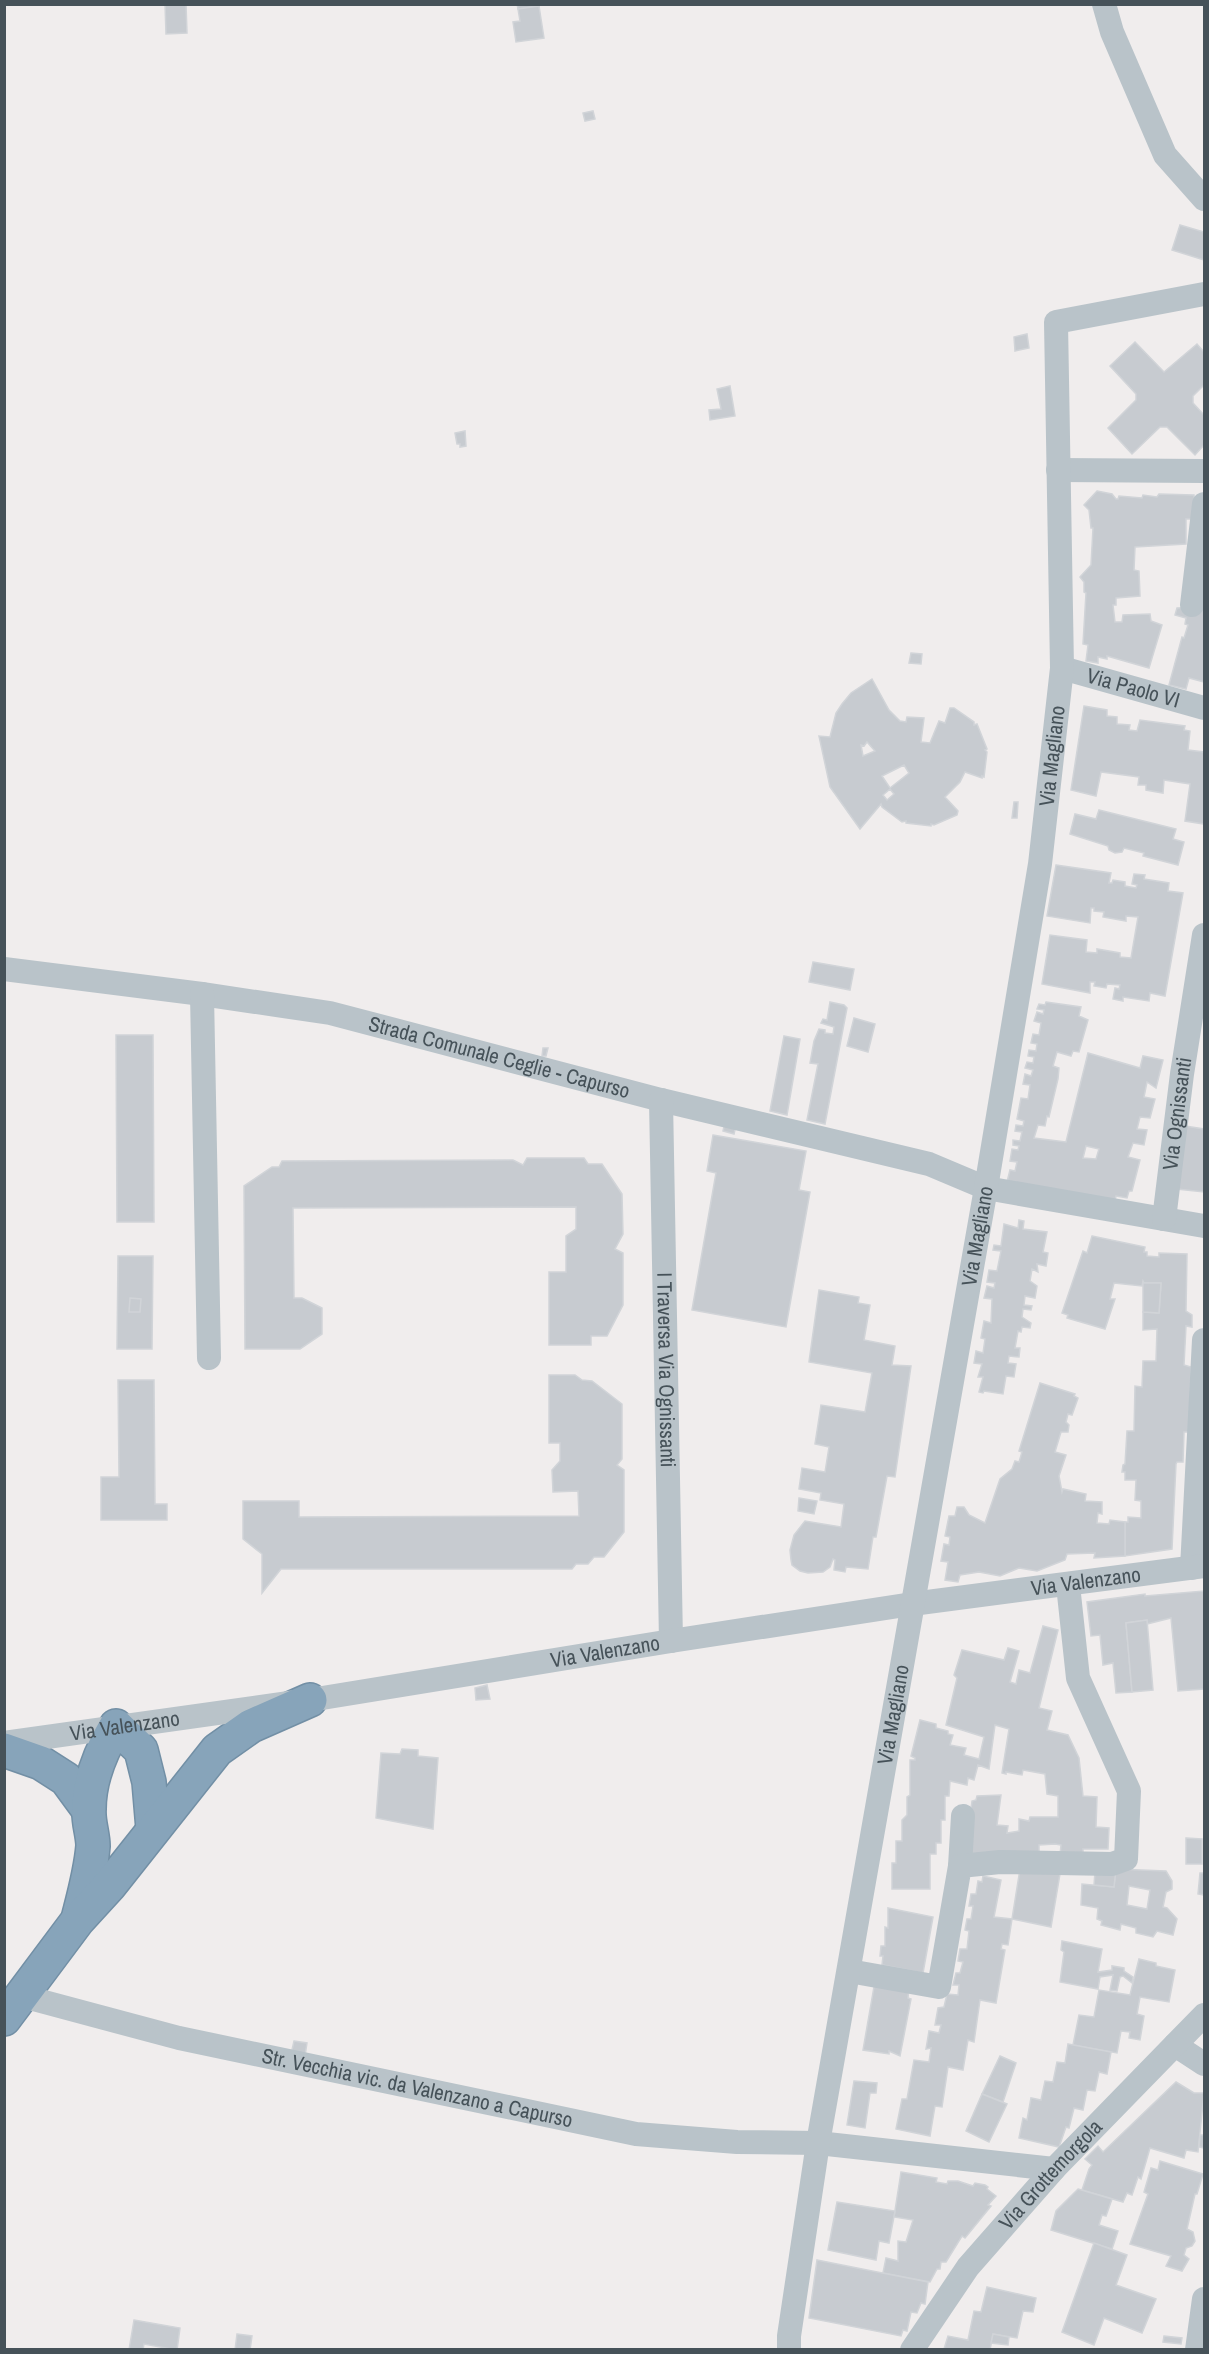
<svg xmlns="http://www.w3.org/2000/svg" width="1209" height="2354" font-family="'Archivo Narrow',sans-serif">
<rect width="100%" height="100%" fill="#f0eded"/>
<!-- building -->
<g fill="#c7cbd0" stroke="#d1d4d8" stroke-width="1.5" fill-rule="evenodd">
<polygon points="165,4 186,4 187,33 166,34"/>
<polygon points="517,4 539,4 539,6 518,9"/>
<polygon points="539,6 544,38 516,42 513,22 520,21 518,9"/>
<polygon points="593,111 595,119 585,121 583,113"/>
<polygon points="1180,225 1204,232 1204,260 1172,250"/>
<polygon points="1027,334 1029,348 1015,351 1014,337"/>
<polygon points="1135,342 1164,372 1197,344 1204,352 1204,385 1193,396 1193,403 1204,415 1204,445 1195,455 1167,427 1160,427 1132,454 1108,428 1136,400 1136,394 1110,366"/>
<polygon points="730,386 735,416 710,420 709,410 721,409 717,389"/>
<polygon points="465,431 466,446 460,447 460,444 457,444 455,433"/>
<polygon points="1097,491 1112,494 1116,499 1118,499 1119,496 1142,498 1143,495 1157,497 1159,494 1194,495 1195,519 1186,519 1186,544 1135,547 1134,570 1139,571 1140,596 1116,598 1116,605 1113,605 1115,622 1122,622 1123,615 1150,614 1151,621 1162,625 1149,668 1107,656 1107,659 1098,657 1098,663 1086,661 1088,645 1083,644 1086,593 1084,592 1084,582 1080,577 1091,565 1093,528 1091,528 1089,510 1084,505"/>
<polygon points="1204,607 1204,682 1189,678 1186,689 1169,685 1182,637 1184,638 1188,625 1185,624 1186,618 1175,615 1177,608"/>
<polygon points="911,653 922,654 921,664 909,663"/>
<path d="M872,679l17,31 11,11 6,1 1,-5 17,1 -3,24 9,1 9,-22 6,2 5,-15h4l20,14v3l3,-1 10,25 -2,1 2,2 -3,25 -2,-1v2l-17,-6 -5,10 -15,15 13,14 -1,4 -23,10 -3,-1v2l-25,-3v-2l-4,1 -20,-15 -1,-3 -21,25 -30,-42 -11,-51 11,1 6,-24 6,-9 9,-11zM867,742l8,9 -12,5 -2,-11 3,1zM904,765l5,8 -19,15 -8,-12zM890,789l4,5 -7,6 -4,-5z"/>
<polygon points="1084,706 1107,710 1107,716 1117,717 1117,724 1130,725 1129,730 1137,731 1140,720 1185,726 1184,730 1190,731 1188,750 1204,752 1204,824 1185,821 1190,784 1164,780 1163,793 1146,790 1146,785 1138,785 1139,777 1101,772 1096,796 1071,790"/>
<polygon points="1014,802 1018,802 1017,818 1012,818"/>
<polygon points="1099,810 1176,829 1173,839 1184,842 1178,865 1143,856 1144,853 1124,848 1122,852 1115,853 1109,850 1108,846 1070,834 1075,814 1096,819"/>
<polygon points="1056,865 1111,873 1109,883 1112,883 1113,880 1125,882 1125,886 1136,888 1137,885 1132,884 1134,874 1145,875 1144,879 1169,883 1168,891 1183,893 1165,996 1150,993 1149,1001 1123,997 1123,1001 1113,999 1115,988 1119,989 1120,985 1107,984 1106,988 1094,986 1095,982 1090,982 1090,993 1042,984 1050,935 1087,940 1086,952 1097,953 1097,949 1120,953 1120,957 1131,958 1138,917 1126,916 1126,921 1103,917 1104,912 1094,911 1094,908 1091,908 1090,923 1047,916"/>
<polygon points="813,962 854,969 850,990 809,982"/>
<polygon points="830,1002 844,1005 847,1008 825,1124 807,1120 818,1064 810,1063 814,1041 819,1029 825,1030 825,1033 833,1034 834,1027 821,1023 823,1019 827,1020"/>
<path d="M1046,1002l35,5 -2,9 9,4 -9,32 -6,-1 -2,5 -14,-4 -4,14 6,2 -1,11 -9,38 -2,-1 -2,10 -7,-1 -4,13 32,4 22,-89 52,15 3,-12 20,4 -7,28 -9,-6 -3,15 11,2 -5,19 -10,-1 -3,12 10,1 -3,15 -11,-2 -5,14 12,3 -8,31h-3l-2,7 -11,-2 -1,5 -108,-19 3,-12 5,1 2,-9 -7,-1 2,-12 6,1 1,-4 -6,-1v-5l7,1 2,-9 -7,-1 1,-6 7,1 1,-5 -7,-2 4,-21 7,1 2,-14 -7,-1 2,-10 6,2 2,-6 -8,-2 2,-6 6,1 1,-6 -6,-1 1,-6 7,1 1,-7 -6,-1 2,-9 6,1 2,-12 -7,-2 3,-9 6,2 1,-4 -7,-1 2,-5 6,1zM1086,1146l13,3 -3,10 -13,-1z"/>
<polygon points="854,1018 875,1024 868,1052 847,1046"/>
<polygon points="116,1035 153,1035 154,1222 117,1222"/>
<polygon points="784,1036 800,1039 787,1115 770,1111"/>
<polygon points="543,1048 548,1048 546,1056 542,1056"/>
<polygon points="726,1118 737,1121 734,1134 723,1131"/>
<polygon points="1185,1126 1204,1129 1204,1192 1177,1189"/>
<polygon points="713,1135 806,1151 799,1190 810,1192 786,1327 692,1310 716,1173 707,1171"/>
<polygon points="527,1158 584,1158 588,1164 602,1164 622,1194 623,1234 615,1249 623,1253 623,1305 607,1336 591,1336 591,1345 549,1345 549,1272 566,1272 566,1236 576,1229 576,1207 293,1208 294,1298 302,1298 322,1308 322,1334 300,1349 245,1349 244,1186 272,1167 279,1167 282,1161 513,1160 523,1165"/>
<polygon points="1019,1220 1024,1221 1023,1229 1047,1232 1043,1252 1048,1253 1046,1266 1037,1264 1038,1272 1032,1269 1030,1281 1037,1286 1035,1298 1025,1296 1024,1305 1032,1306 1031,1310 1023,1309 1022,1317 1031,1323 1030,1328 1022,1327 1021,1332 1018,1331 1015,1348 1020,1348 1019,1357 1009,1356 1008,1363 1016,1364 1014,1377 1006,1376 1003,1394 984,1391 983,1393 979,1392 983,1377 978,1377 982,1364 974,1363 976,1351 983,1353 985,1339 981,1338 984,1321 991,1323 992,1299 984,1298 987,1286 994,1288 995,1283 987,1282 989,1270 997,1271 1001,1251 993,1250 994,1245 1001,1246 1004,1224 1018,1228"/>
<polygon points="1092,1236 1145,1247 1144,1252 1147,1252 1147,1256 1159,1257 1159,1253 1187,1254 1186,1311 1192,1315 1192,1327 1186,1326 1184,1365 1191,1367 1189,1432 1184,1432 1183,1462 1177,1462 1176,1464 1172,1549 1125,1556 1125,1522 1128,1522 1128,1517 1141,1518 1141,1501 1135,1500 1136,1480 1125,1480 1125,1472 1122,1472 1123,1465 1125,1464 1127,1431 1134,1431 1135,1386 1142,1387 1143,1361 1156,1361 1157,1329 1143,1330 1143,1312 1159,1313 1161,1283 1144,1283 1143,1281 1142,1286 1114,1283 1110,1299 1115,1299 1105,1329 1067,1318 1068,1315 1062,1313 1083,1251 1087,1253"/>
<polygon points="118,1256 153,1256 152,1349 117,1349"/>
<polygon points="1143,1281 1144,1283 1161,1283 1159,1313 1143,1312"/>
<polygon points="819,1290 859,1297 858,1303 870,1305 864,1340 895,1346 892,1365 911,1366 895,1477 887,1476 876,1537 873,1537 868,1569 846,1567 845,1572 834,1570 835,1560 833,1559 830,1567 823,1572 808,1573 800,1571 792,1565 791,1560 790,1550 794,1535 805,1521 841,1527 844,1504 820,1500 821,1493 799,1489 802,1468 825,1472 829,1447 815,1444 821,1405 865,1412 872,1373 809,1362"/>
<polygon points="130,1298 141,1299 140,1312 129,1312"/>
<polygon points="549,1375 575,1375 582,1380 592,1381 622,1404 622,1459 617,1465 624,1470 624,1532 604,1557 594,1557 588,1564 576,1564 572,1569 281,1569 262,1593 262,1554 243,1539 243,1501 299,1501 299,1517 579,1516 578,1491 553,1492 552,1470 560,1461 560,1443 549,1443"/>
<polygon points="118,1380 154,1380 155,1504 167,1504 167,1520 101,1520 101,1477 119,1477"/>
<polygon points="1040,1383 1075,1394 1074,1396 1078,1398 1072,1415 1068,1414 1066,1422 1069,1425 1068,1432 1061,1432 1055,1452 1066,1455 1059,1476 1062,1492 1063,1489 1086,1494 1085,1501 1102,1502 1102,1514 1098,1513 1097,1523 1109,1524 1110,1520 1125,1522 1125,1556 1094,1558 1095,1553 1067,1554 1065,1560 1037,1571 1019,1568 1000,1576 979,1572 960,1575 958,1582 945,1580 948,1562 941,1561 944,1544 949,1545 950,1537 945,1536 949,1516 955,1516 957,1507 964,1507 969,1515 985,1523 1000,1479 1012,1469 1015,1461 1019,1462 1022,1452 1019,1451"/>
<polygon points="799,1498 817,1501 814,1514 798,1511"/>
<polygon points="1204,1591 1204,1689 1178,1691 1171,1618 1147,1624 1147,1620 1126,1623 1132,1692 1116,1693 1113,1663 1103,1665 1100,1635 1091,1636 1087,1602 1145,1594 1145,1596"/>
<polygon points="1147,1620 1153,1690 1132,1692 1126,1623"/>
<polygon points="1043,1626 1058,1630 1039,1708 1052,1711 1047,1730 1068,1735 1079,1758 1083,1796 1097,1797 1096,1827 1109,1828 1108,1849 1083,1849 1083,1857 1060,1855 1061,1845 1055,1844 1039,1845 1039,1854 965,1856 972,1801 976,1800 977,1796 1001,1795 997,1825 1008,1826 1007,1833 1019,1831 1019,1819 1029,1821 1030,1817 1058,1817 1058,1796 1047,1794 1045,1774 1023,1770 1022,1775 1006,1772 1006,1774 1002,1773 1009,1729 995,1725 989,1769 978,1765 974,1780 968,1778 967,1785 950,1781 949,1796 945,1796 945,1820 941,1820 941,1843 936,1843 936,1854 930,1854 930,1889 892,1889 892,1863 896,1863 896,1841 902,1841 902,1820 907,1815 907,1797 910,1795 910,1760 915,1760 915,1758 911,1756 920,1720 936,1724 936,1728 948,1731 948,1734 953,1735 950,1745 966,1748 964,1755 979,1759 984,1737 946,1725 957,1678 954,1675 962,1650 1004,1660 1008,1648 1019,1651 1010,1682 1016,1684 1019,1670 1030,1673"/>
<polygon points="487,1685 490,1699 476,1700 475,1688"/>
<polygon points="402,1749 418,1750 418,1756 438,1758 433,1829 376,1818 381,1753 400,1754"/>
<polygon points="1186,1838 1202,1839 1202,1864 1186,1864"/>
<polygon points="1020,1869 1060,1874 1051,1927 1012,1919"/>
<path d="M1116,1869l50,2 6,10v8l-6,3 -3,15 4,1 10,11 -4,16 -16,-4 -4,6 -17,-4v-5l-15,-4 -1,6 -19,-5 1,-4 -5,-2 1,-11 -17,-3 1,-21 32,3zM1129,1886l21,4 -3,19 -20,-4z"/>
<polygon points="1116,1869 1114,1887 1094,1885 1095,1872"/>
<polygon points="1200,1873 1204,1873 1204,1895 1198,1894"/>
<polygon points="983,1876 1001,1880 994,1917 1012,1919 1008,1945 1002,1944 1001,1949 1005,1950 996,2003 980,2000 974,2042 968,2040 963,2070 948,2067 942,2107 935,2106 930,2136 896,2129 902,2099 907,2099 914,2060 929,2062 931,2048 926,2049 929,2031 939,2033 941,2025 935,2025 938,2008 944,2007 947,1994 958,1995 959,1985 953,1985 956,1973 960,1973 963,1962 958,1961 960,1949 967,1949 969,1931 965,1930 967,1919 971,1919 973,1906 969,1906 971,1894 976,1894 978,1881 982,1882"/>
<polygon points="888,1908 933,1917 923,1973 882,1965 883,1956 880,1956 881,1946 885,1946 885,1927 888,1928"/>
<polygon points="1062,1941 1102,1949 1098,1972 1112,1970 1112,1966 1124,1968 1124,1971 1133,1977 1132,1983 1123,1976 1120,1977 1117,1991 1110,1990 1113,1975 1100,1977 1098,1989 1060,1982 1064,1952 1061,1950"/>
<polygon points="1139,1959 1156,1963 1156,1966 1175,1970 1169,2002 1140,1997 1137,2014 1144,2016 1140,2040 1129,2038 1130,2032 1121,2031 1117,2053 1073,2045 1079,2015 1094,2017 1099,1990 1130,1995"/>
<polygon points="875,1981 909,1987 908,1998 911,1999 900,2056 889,2051 889,2054 863,2050"/>
<polygon points="294,2041 307,2043 305,2056 291,2054"/>
<polygon points="1068,2044 1111,2052 1107,2074 1099,2072 1095,2091 1087,2090 1083,2110 1074,2108 1069,2128 1066,2127 1059,2147 1019,2138 1023,2118 1027,2120 1031,2098 1041,2100 1045,2081 1053,2082 1057,2062 1065,2063"/>
<polygon points="1000,2056 1016,2063 1003,2102 982,2094"/>
<polygon points="854,2081 877,2083 876,2093 870,2093 865,2128 847,2125"/>
<polygon points="1176,2082 1194,2093 1204,2093 1198,2152 1186,2150 1184,2158 1150,2148 1141,2179 1138,2177 1132,2195 1127,2193 1123,2202 1082,2190 1089,2169 1092,2165 1085,2159 1098,2146 1103,2152"/>
<polygon points="982,2094 1007,2104 989,2142 966,2131"/>
<polygon points="1200,2135 1204,2135 1204,2148 1199,2147"/>
<polygon points="1160,2161 1203,2174 1197,2194 1195,2194 1187,2229 1193,2232 1195,2241 1192,2246 1186,2248 1184,2255 1189,2259 1182,2271 1166,2266 1171,2256 1130,2244 1148,2194 1144,2192 1151,2168 1158,2170"/>
<polygon points="901,2172 937,2178 936,2182 947,2184 948,2181 958,2181 973,2186 975,2183 985,2185 988,2187 987,2189 996,2196 988,2205 991,2206 965,2238 962,2236 946,2262 941,2262 940,2269 937,2269 930,2282 883,2273 886,2258 898,2261 898,2241 906,2242 913,2220 894,2217"/>
<polygon points="1078,2189 1112,2199 1106,2216 1102,2215 1099,2225 1118,2231 1112,2249 1051,2230 1056,2211"/>
<polygon points="837,2202 895,2211 889,2243 879,2241 876,2260 828,2250"/>
<polygon points="1094,2243 1127,2255 1116,2285 1156,2299 1142,2333 1104,2318 1094,2345 1062,2332"/>
<polygon points="817,2260 928,2282 925,2304 921,2303 917,2313 911,2312 907,2331 903,2330 901,2336 809,2318"/>
<polygon points="987,2287 1036,2298 1033,2312 1023,2311 1017,2338 993,2334 990,2350 941,2350 944,2349 948,2336 968,2340 974,2311 981,2312"/>
<polygon points="134,2320 180,2328 177,2350 144,2344 143,2350 129,2350"/>
<polygon points="237,2334 252,2336 250,2350 235,2350"/>
<polygon points="993,2334 1009,2337 1008,2345 991,2343"/>
<polygon points="1164,2336 1182,2338 1181,2344 1163,2342"/>
</g>
<g fill="none" stroke-linecap="round" stroke-linejoin="round">
<defs>
<g id="highway">
<polyline points="4,1750 41,1763 66,1779 88,1809"/>
<path d="M79,1915c6,-23 12,-45 14,-69 0,-12 -5,-24 -4,-37 0,-30 12,-58 27,-83l25,24 8,32 4,47"/>
<polyline points="4,2019 78,1920 110,1885 217,1750 251,1726 310,1700"/>
</g>
</defs>
<!-- highway casing -->
<use href="#highway" stroke="#728fa5" stroke-width="36"/>
<!-- minor -->
<g stroke="#b9c3c9" stroke-width="24">
<polyline points="1104,4 1112,32 1165,155 1204,199"/>
<polyline points="1058,470 1204,471"/>
<polyline points="1192,605 1204,504"/>
<path id="s1" d="M1062,668l142,40"/>
<path id="s2" d="M4,969l198,25 128,19 331,87 268,64 57,24 218,38"/>
<polyline points="202,994 209,1358"/>
<path id="s3" d="M661,1100l10,541"/>
<path id="s4" d="M1164,1219l18,-145 22,-139"/>
<polyline points="1192,1568 1204,1340"/>
<path id="s5" d="M4,1743l306,-43 361,-59 241,-37 292,-38"/>
<polyline points="960,1866 963,1816"/>
<polyline points="849,1971 939,1987 960,1866 1000,1862 1112,1864 1126,1859 1129,1791 1078,1678 1068,1585"/>
<path id="s6" d="M22,1996l157,42 457,96 101,8 81,1 236,26"/>
<polyline points="1175,2045 1204,2064"/>
<path id="s7" d="M789,2350v-14l29,-193 168,-955 54,-324 22,-196 -6,-346 148,-28"/>
<path id="s8" d="M912,2350l56,-83 86,-98 150,-154"/>
<polyline points="1197,2350 1204,2299"/>
</g>
<!-- highway -->
<use href="#highway" stroke="#87a4ba" stroke-width="33"/>
</g>
<g text-anchor="middle" stroke-width="4.5" stroke-linejoin="round" paint-order="stroke">
<!-- street labels -->
<g font-size="21" fill="#465259" stroke="#fff">
<text dy="7" stroke="none"><textPath href="#s1" startOffset="74">Via Paolo VI</textPath></text>
<text dy="7" stroke="none"><textPath href="#s7" startOffset="1616">Via Magliano</textPath></text>
<text dy="7" stroke="none"><textPath href="#s2" startOffset="504">Strada Comunale Ceglie - Capurso</textPath></text>
<text dy="7" stroke="none"><textPath href="#s4" startOffset="106">Via Ognissanti</textPath></text>
<text dy="7" stroke="none"><textPath href="#s7" startOffset="1130">Via Magliano</textPath></text>
<text dy="7" stroke="none"><textPath href="#s3" startOffset="270">I Traversa Via Ognissanti</textPath></text>
<text dy="7" stroke="none"><textPath href="#s5" startOffset="1094">Via Valenzano</textPath></text>
<text dy="7" stroke="none"><textPath href="#s5" startOffset="608">Via Valenzano</textPath></text>
<text dy="7" stroke="none"><textPath href="#s7" startOffset="644">Via Magliano</textPath></text>
<text dy="7" stroke="none"><textPath href="#s5" startOffset="122">Via Valenzano</textPath></text>
<text dy="7" stroke="none"><textPath href="#s6" startOffset="406">Str. Vecchia vic. da Valenzano a Capurso</textPath></text>
<text dy="7" stroke="none"><textPath href="#s8" startOffset="224">Via Grottemorgola</textPath></text>
</g>
</g>
<!-- border -->
<rect width="1209" height="2354" fill="none" stroke="#465259" stroke-width="12"/>
</svg>
